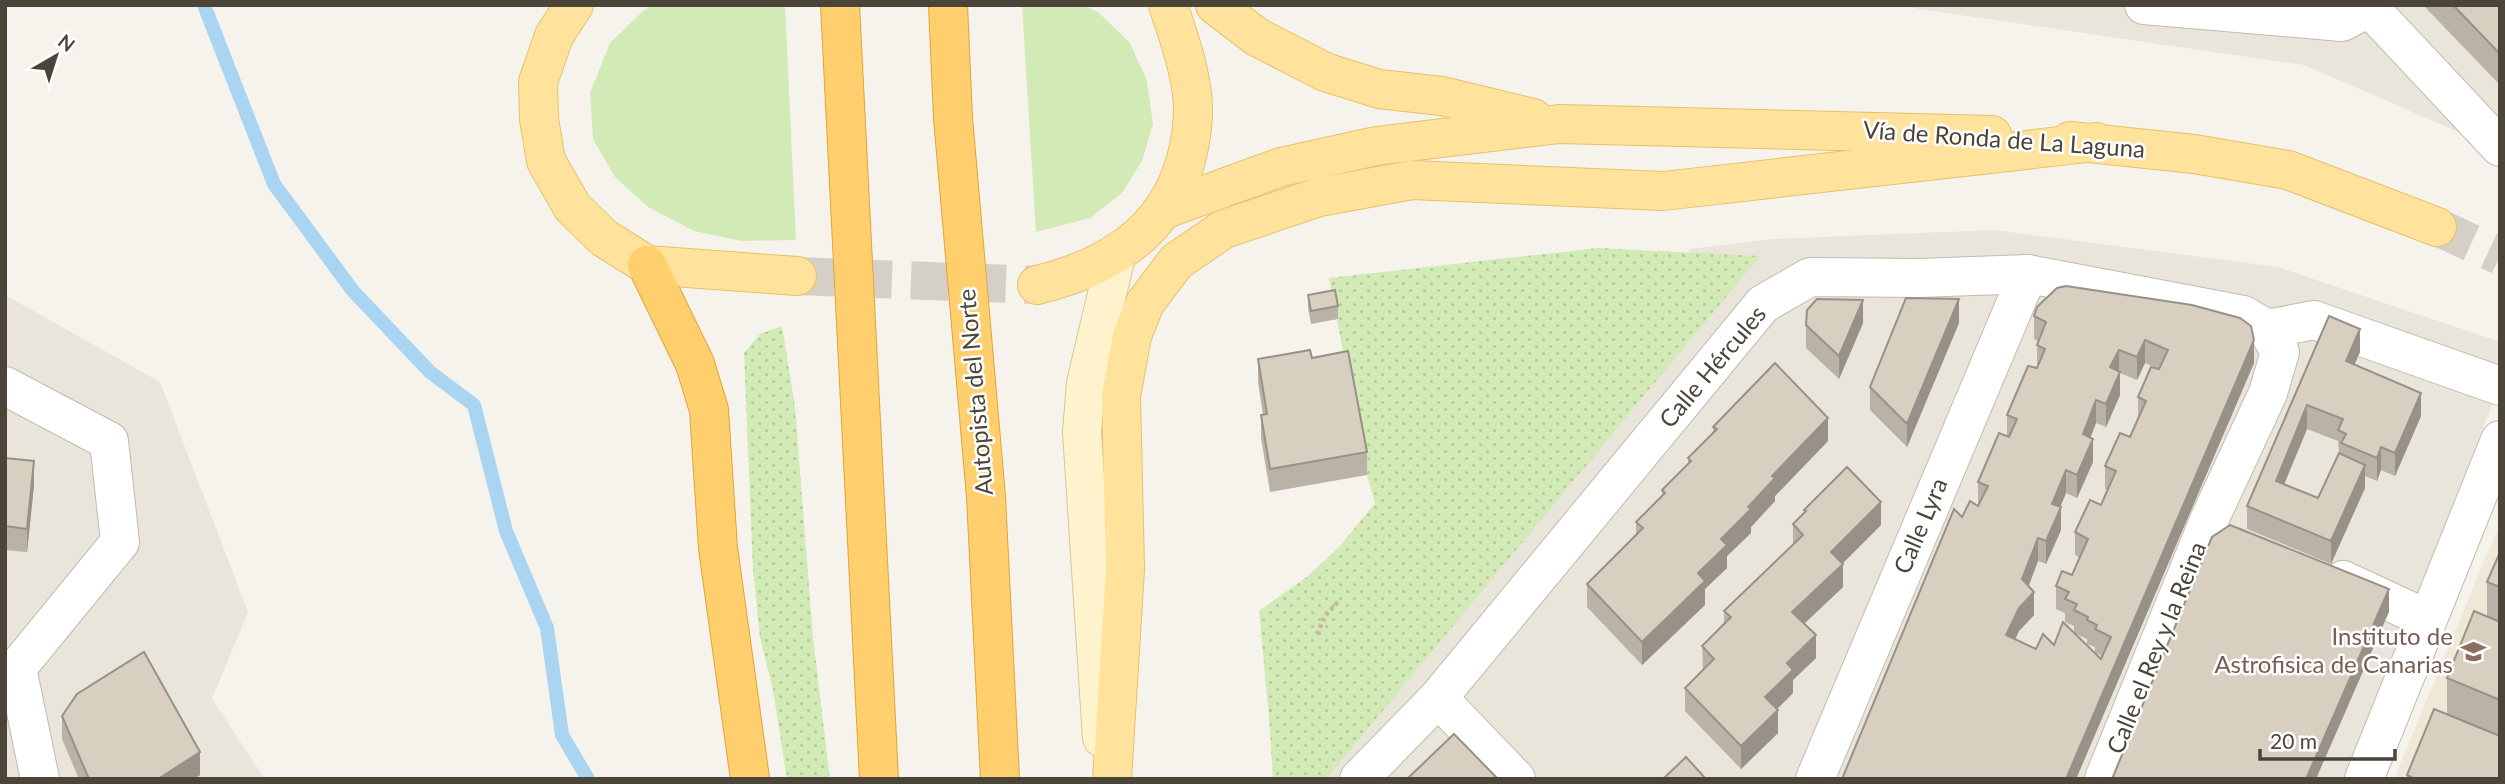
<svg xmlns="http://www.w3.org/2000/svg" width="2505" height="784" font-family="Lato,sans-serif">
<defs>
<pattern id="park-dots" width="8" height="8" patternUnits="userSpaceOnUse" patternTransform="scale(1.75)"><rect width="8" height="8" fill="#d2eab5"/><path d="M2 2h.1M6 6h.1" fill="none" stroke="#b6ca9c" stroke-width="1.8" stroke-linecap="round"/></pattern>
</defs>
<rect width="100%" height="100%" fill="#f6f3ec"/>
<!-- residential -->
<g fill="#eae5da">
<polygon points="1892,5 2500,5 2500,150 2304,65"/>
<polygon points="1994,230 2278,267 2500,342 2500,385 2344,779 1315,779 1690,249 1773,239"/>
<polygon points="5,295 160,382 248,612 212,699 265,779 5,779"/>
</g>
<!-- education -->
<polygon fill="#efe8d6" points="2500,523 2500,779 2394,779"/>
<!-- grass -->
<g fill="#d2eab5">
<polygon points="653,5 785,5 796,240 742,241 694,231 648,207 615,177 593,139 590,93 610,43 643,11"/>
<polygon points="1022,5 1083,5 1098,12 1130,43 1147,81 1153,124 1142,161 1122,193 1090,218 1036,232"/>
</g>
<!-- park -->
<g fill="url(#park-dots)">
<polygon points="1598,248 1760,256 1326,779 1273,779 1269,717 1259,611 1308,576 1340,546 1375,503 1367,475 1329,278"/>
<polygon points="782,326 795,407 813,638 830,779 787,779 773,690 760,637 753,570 744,353 760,334"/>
</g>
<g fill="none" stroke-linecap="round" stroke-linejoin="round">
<!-- stream -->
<polyline stroke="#a9d4f2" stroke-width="14" points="204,5 274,184 353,291 430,372 474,405 506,531 547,628 562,735 588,779"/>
<!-- primary-tunnel -->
<g stroke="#d4d0c8" stroke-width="38" stroke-dasharray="38 19" stroke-linecap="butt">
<polyline points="2437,227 2500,256"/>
<polyline points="797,276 1037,285"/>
</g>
<defs>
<g id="street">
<polyline points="2144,5 2342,22 2369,8"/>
<polyline points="2367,5 2500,147"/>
<polyline points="2267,329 2314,320 2500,386"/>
<polyline points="5,386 109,441 120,542 17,668 40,779"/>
<polyline points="2343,580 2427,619"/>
<polyline points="1438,698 1516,779"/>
<polyline points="1359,779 1438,698 1763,304 1810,277 1919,278 2028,274 2243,315 2267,329 2280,352 2268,393 2210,518 2104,779"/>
<polyline points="1815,779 2028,274"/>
<polyline points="2364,779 2500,440"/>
</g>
<polyline id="secondary" points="1102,738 1082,432 1086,383 1116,256"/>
<g id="primary">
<polyline points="574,5 554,36 538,82 539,119 546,161 573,208 604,238 647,265 797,276"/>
<polyline points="1215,5 1257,37 1325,72 1379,89 1442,96 1533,118"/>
<polyline points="2070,141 2194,154 2288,170 2437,227"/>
<polyline points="1163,210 1281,167 1376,146 1559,124 1992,135"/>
<path d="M1037,285c91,-22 151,-72 156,-171 1,-35 -14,-76 -25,-109"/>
<polyline points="1112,779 1125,569 1121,396 1132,336 1145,303 1177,261 1224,229 1319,197 1412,180 1663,191 2096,142"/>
</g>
<g id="highway">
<polyline points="840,5 879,779"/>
<polyline points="948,5 953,118 986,497 1000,779"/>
<polyline points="647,265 695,364 709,410 718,548 750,779"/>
</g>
</defs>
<!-- street casing -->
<use href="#street" stroke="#c2bbae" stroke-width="40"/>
<!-- secondary casing -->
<use href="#secondary" stroke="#d6c79b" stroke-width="40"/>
<!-- primary casing -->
<use href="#primary" stroke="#e6c16a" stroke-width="40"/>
<!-- highway casing -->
<use href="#highway" stroke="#e0a43c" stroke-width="40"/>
<!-- path -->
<polyline stroke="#c4b79f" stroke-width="4.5" stroke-dasharray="3.5 3.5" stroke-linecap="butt" points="1317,634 1325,616 1338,602"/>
<!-- street -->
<use href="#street" stroke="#fff" stroke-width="38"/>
<!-- secondary -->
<use href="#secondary" stroke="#fff3cd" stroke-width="38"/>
<!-- primary -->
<use href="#primary" stroke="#ffe39c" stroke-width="38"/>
<!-- highway -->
<use href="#highway" stroke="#ffcf6e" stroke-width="38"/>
</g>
<!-- wall -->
<g fill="#bab2a6" fill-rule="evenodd">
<polygon points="2423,5 2500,5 2500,85"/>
<polygon points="1308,295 1338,306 1338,319 1311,324 1308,308"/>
<path d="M2034,316l220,47 -178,416h-234l120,-262 16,-12v-23l29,-46v-21l30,-47v-23l1,-4 -4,-2zM2145,363l14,6 -21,28v22l-8,18 -25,29v23l3,1 -7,15 -26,27v23l5,3 -8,17 -16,11v23l9,4v9l9,4v6l-20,13 -18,4 -21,-10 4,-8 15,-16 -5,-29 9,-25 8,3 15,-34 -1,-23 6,-14 11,5 16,-36 -3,-24 6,-15 10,4 14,-32v-22l17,7zM2076,634l11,5v5l8,3v6l8,3 -2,3z"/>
<path d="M2329,316l31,36 -6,13 67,51 -26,60 -14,-6 -4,11 -12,-5v12l-34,76 -84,-35v-23zM2307,429l31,12 1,12 -21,45 -34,-14z"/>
<polygon points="1863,323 1839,379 1806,348 1806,325"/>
<polygon points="1959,323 1907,447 1870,410 1870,387"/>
<polygon points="1312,358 1367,452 1367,475 1270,492 1261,438 1261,415 1263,415 1258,383 1258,359"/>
<polygon points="1713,427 1828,441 1775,496 1775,501 1751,527 1751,533 1727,556 1727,568 1705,589 1705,605 1642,665 1587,607 1587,584 1636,535 1636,522 1662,495 1662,490 1688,465 1688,458 1713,433"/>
<polygon points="5,458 34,485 27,552 5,550"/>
<polygon points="1804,510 1881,525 1842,564 1843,587 1804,624 1816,658 1793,680 1793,693 1777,709 1778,733 1741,769 1685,711 1685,688 1703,670 1702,646 1724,624 1724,611 1793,545 1793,524 1804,514"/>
<polygon points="2500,552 2500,779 2407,779 2407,775 2447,714 2447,678 2487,617 2487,582"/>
<polygon points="62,716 200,775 194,779 79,779 62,739"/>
</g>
<!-- shaded-wall -->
<g fill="#979187">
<polygon points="1959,299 1959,323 1907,447 1907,424"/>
<polygon points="1863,300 1863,323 1839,379 1839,356"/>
<polygon points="2360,329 2360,352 2346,384 2346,361"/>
<polygon points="2145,340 2145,363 2137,380 2137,357"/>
<polygon points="2254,340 2254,363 2076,779 2066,779"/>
<polygon points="2119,350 2119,373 2110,367"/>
<polygon points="2120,372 2120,395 2106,427 2106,404"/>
<polygon points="2421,393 2421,416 2395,476 2395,453"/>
<polygon points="2096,400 2096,423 2083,457 2083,434"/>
<polygon points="2307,405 2307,429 2276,504 2276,481"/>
<polygon points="1828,418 1828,441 1775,496 1775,501 1751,527 1751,533 1727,556 1727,568 1705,589 1705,605 1642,665 1642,642 1698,573 1721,539 1772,476"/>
<polygon points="2093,439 2093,462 2077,498 2077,475"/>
<polygon points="2381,447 2381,470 2377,481 2377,458"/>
<polygon points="34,461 34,485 27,552 27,529"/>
<polygon points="2365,465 2365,488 2331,564 2331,541"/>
<polygon points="2066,470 2066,493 2052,527 2052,504"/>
<polygon points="1881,502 1881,525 1834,572 1843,564 1843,587 1792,635 1792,612 1831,552"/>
<polygon points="2061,507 2061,530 2046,564 2046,541"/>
<polygon points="2038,538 2038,561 2022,602 2022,579"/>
<polygon points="2389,589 2389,612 2316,779 2306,779"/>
<polygon points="2034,592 2034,615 2019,631 2006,658 2006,635 2019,608"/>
<polygon points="1816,635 1816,658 1793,680 1793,693 1765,721 1765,697 1787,663"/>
<polygon points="1778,710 1778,733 1741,769 1741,746"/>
<polygon points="200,752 200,775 194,779 158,779"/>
</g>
<!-- building -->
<g fill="#d8cfc1" stroke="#979187" stroke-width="2" fill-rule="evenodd">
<polygon points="2453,5 2500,5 2500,54"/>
<path d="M2066,286l126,19 48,13 11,8 3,14 -188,439h-224l112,-270 8,8 8,-16 8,5 10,-20 -10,-4 21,-49 10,4 8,-18 -10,-4 21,-49 9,2 8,-19 -8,-4 9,-23 -12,-6 3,-9 20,-19zM2145,340l23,10 -9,19 -8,-2 -13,30 8,4 -16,36 -10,-4 -15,33 11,5 -15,34 -11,-5 -15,32 13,7 -16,36 -10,-4 -6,15 13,6 -4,7 12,5 -3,6 14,7 -1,3 10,5 -2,4 16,8 -10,22 -38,-37 -9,23 -11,-11 -7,15 -30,-14 13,-27 15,-16 -12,-13 16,-41 8,3 15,-34 -9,-3 14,-34 11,5 16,-36 -10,-5 13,-34 10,4 14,-32 -10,-5 9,-17 18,7z"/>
<polygon points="1335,290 1338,306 1311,311 1308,295"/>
<polygon points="1906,298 1959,299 1907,424 1870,387"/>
<polygon points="1817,299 1863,300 1839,356 1806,325 1807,310"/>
<polygon points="2329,316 2360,329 2346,361 2421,393 2395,453 2381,447 2377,458 2341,443 2346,434 2338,430 2343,419 2307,405 2276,481 2318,498 2339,453 2365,465 2331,541 2247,506"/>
<polygon points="1310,350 1312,358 1348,351 1367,452 1270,469 1261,415 1267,414 1258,359"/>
<polygon points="1775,363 1828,418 1772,476 1775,478 1748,507 1751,509 1721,539 1727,545 1698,573 1705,581 1642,642 1587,584 1643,528 1636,522 1665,493 1662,490 1691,461 1688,458 1717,429 1713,427"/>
<polygon points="5,458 34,461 27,529 5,526"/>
<polygon points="1847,467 1881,502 1831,552 1843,564 1792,612 1816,635 1787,663 1793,670 1765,697 1778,710 1741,746 1685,688 1714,659 1702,646 1731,617 1724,611 1803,535 1793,524 1806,511 1804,510"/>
<polygon points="2230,525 2389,589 2306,779 2112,779 2212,537"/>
<polygon points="2500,552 2500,587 2487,582"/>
<polygon points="2474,611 2500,622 2500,700 2447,678"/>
<polygon points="144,652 200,752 158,779 89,779 62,716 77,694"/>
<polygon points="2434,709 2500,736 2500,779 2415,779 2407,775"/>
<polygon points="1454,734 1498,779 1407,779"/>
<polygon points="1686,757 1706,779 1663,779"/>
</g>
<!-- icons -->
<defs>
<symbol id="university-bare" viewBox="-9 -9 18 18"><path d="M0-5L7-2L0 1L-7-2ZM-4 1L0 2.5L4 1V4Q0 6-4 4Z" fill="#8d6e63" stroke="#fff" stroke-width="2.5" paint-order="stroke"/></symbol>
</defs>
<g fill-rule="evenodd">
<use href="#university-bare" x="2456" y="634" width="35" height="35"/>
</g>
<g text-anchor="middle" stroke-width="5" stroke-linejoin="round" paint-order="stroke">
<!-- street labels -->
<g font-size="24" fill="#4b4439" stroke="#fff">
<text transform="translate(2004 140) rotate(4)" y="8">Vía de Ronda de La Laguna</text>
<text transform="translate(1713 367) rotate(-50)" y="8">Calle Hércules</text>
<text transform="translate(976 392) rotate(-95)" y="8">Autopista del Norte</text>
<text transform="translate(1921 526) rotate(-67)" y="8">Calle Lyra</text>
<text transform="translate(2157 648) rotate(-68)" y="8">Calle el Rey y la Reina</text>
</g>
<!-- education labels -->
<g font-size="24" fill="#785e54" stroke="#fff" text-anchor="end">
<text x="2453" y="645">Instituto de<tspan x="2453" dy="28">Astrofisica de Canarias</tspan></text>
</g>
</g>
<!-- border -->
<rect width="2505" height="784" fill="none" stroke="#4b4439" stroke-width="14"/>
<!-- north arrow -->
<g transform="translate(56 56) rotate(39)" stroke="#ffffff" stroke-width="5" paint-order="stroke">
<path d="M0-5L12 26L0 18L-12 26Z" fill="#4b4439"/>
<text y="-10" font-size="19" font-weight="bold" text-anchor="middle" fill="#4b4439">N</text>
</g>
<!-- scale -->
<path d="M2260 749v10h135v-10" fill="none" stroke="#4b4439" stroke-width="3.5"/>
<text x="2270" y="749" font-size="21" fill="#4b4439" stroke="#ffffff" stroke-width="5" paint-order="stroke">20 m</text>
</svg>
